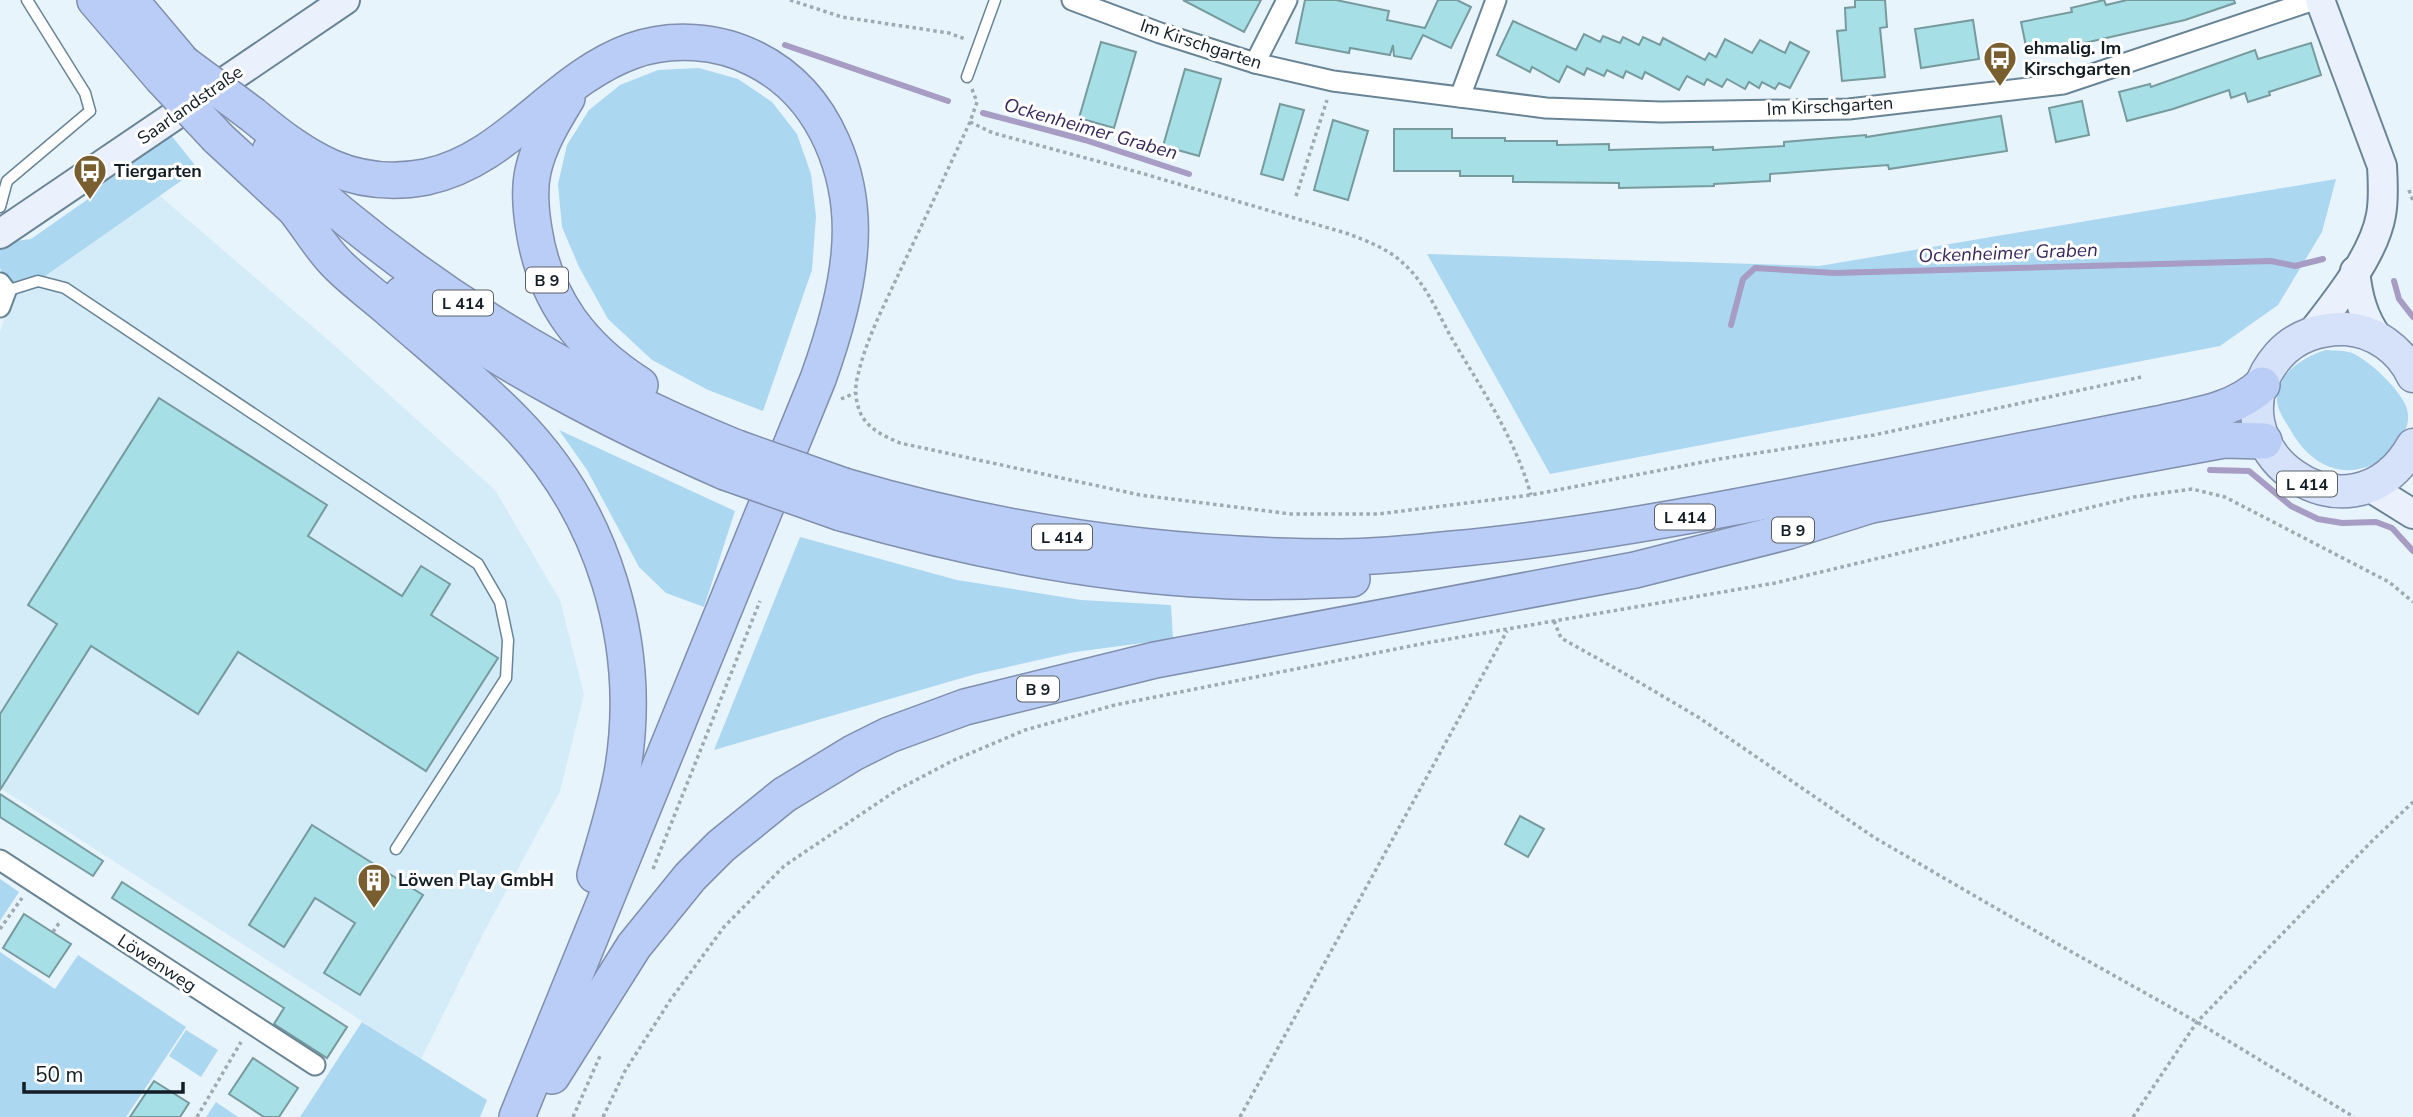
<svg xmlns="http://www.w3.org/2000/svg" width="2413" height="1117" font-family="'Nunito Sans',sans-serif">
<rect width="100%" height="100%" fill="#e8f4fc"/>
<!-- built -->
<polygon fill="#d4ebf8" points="159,195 335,346 495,490 560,600 584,694 560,791 484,932 421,1059 0,788 0,332 12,296 38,281"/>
<!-- green -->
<g fill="#acd7f1">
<polygon points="699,68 738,79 772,102 797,134 811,174 816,216 812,270 763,411 708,390 652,360 608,319 579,267 562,227 558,184 567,145 589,110 620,85 658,70"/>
<polygon points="167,130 198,169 38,281 12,296 0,268 0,243 31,239 91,197 86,183"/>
<polygon points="2336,179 2322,232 2278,305 2220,346 1550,474 1427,254 1819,266"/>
<path d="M2326,350c8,1 18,0 26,3 17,7 50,38 55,56 5,17 -8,37 -20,47 -38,28 -76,12 -97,-27 -5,-8 -13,-19 -13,-29 0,-27 26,-43 49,-50z"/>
<polygon points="559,430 735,511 704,607 666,593 639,567 587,470"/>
<polygon points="800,537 957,580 1081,600 1171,605 1173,639 1075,652 976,674 714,750"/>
<polygon points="0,879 19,892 0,921"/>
<polygon points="0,952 55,989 78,955 186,1027 126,1117 0,1117"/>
<polygon points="362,1022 487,1100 480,1117 300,1117"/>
<polygon points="186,1030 218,1050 201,1077 169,1056"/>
<polygon points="216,1102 238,1117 206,1117"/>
</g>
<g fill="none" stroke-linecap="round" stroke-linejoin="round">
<!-- stream -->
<g stroke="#a69cc4" stroke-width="6">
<polyline points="785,45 948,101"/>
<polyline points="983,113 1085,140 1189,174"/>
<polyline points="2394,281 2399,299 2413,317"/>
<polyline points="1731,325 1743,279 1755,268 1834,273 2271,261 2295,266 2323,259"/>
<polyline points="2210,470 2249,471 2291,506 2318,519 2342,523 2376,522 2392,528 2413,551"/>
</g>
</g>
<!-- building -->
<g fill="#a6dfe5" stroke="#769a9e" stroke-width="2">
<polygon points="1183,0 1261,0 1244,32"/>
<polygon points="1305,0 1336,0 1389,11 1387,20 1425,28 1438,0 1457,0 1471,7 1451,48 1423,35 1411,59 1394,56 1393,45 1390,55 1350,48 1349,53 1296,43"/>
<polygon points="1855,0 1885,0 1887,27 1880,28 1885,77 1842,81 1837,31 1846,30 1845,8 1855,7"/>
<polygon points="2104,0 2106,5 2127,0 2234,0 2235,3 2185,20 2028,56 2021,22 2072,12 2071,8"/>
<polygon points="1973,20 1979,59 1921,68 1915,29"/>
<polygon points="1513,21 1576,50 1584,34 1600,42 1603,36 1620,43 1623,37 1639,45 1643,37 1660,45 1663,38 1705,60 1709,53 1716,57 1725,39 1752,53 1760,40 1785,53 1790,42 1809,52 1790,88 1779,83 1775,89 1762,82 1759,88 1749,82 1745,89 1727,79 1722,87 1707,79 1704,85 1687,76 1679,90 1645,72 1642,79 1626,71 1623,78 1607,70 1604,76 1587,68 1584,75 1567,66 1559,82 1532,67 1530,72 1497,55"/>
<polygon points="1101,42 1136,52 1114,128 1079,118"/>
<polygon points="2311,43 2321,75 2269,92 2270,95 2248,102 2245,93 2231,98 2229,90 2173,109 2127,121 2119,92 2150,84 2151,87 2255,50 2258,59"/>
<polygon points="1185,69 1221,79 1199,156 1163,146"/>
<polygon points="2082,101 2089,135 2056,142 2049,108"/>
<polygon points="1280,104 1304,110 1283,180 1261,174"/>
<polygon points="2001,116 2007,151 1889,169 1888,165 1770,174 1770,181 1714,184 1714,186 1619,188 1619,183 1513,182 1513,176 1460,176 1460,171 1394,171 1394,129 1452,129 1452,138 1505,138 1505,141 1557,141 1557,145 1609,144 1609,150 1713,147 1713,150 1784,146 1784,142 1866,135 1866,137"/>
<polygon points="1333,120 1368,131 1348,200 1314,190"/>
<polygon points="159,398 327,505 308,536 402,596 421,566 450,584 431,615 498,658 426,771 238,652 198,714 91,646 0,790 0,714 57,624 28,605"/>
<polygon points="0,794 103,861 93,876 0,817"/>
<polygon points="1520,816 1544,829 1528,857 1505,844"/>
<polygon points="312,825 423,895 360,995 324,973 355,923 315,898 284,947 249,925"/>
<polygon points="122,882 347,1027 327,1058 274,1024 284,1008 112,898"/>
<polygon points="24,914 71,944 49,977 3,948"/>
<polygon points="253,1058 298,1088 279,1117 264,1117 229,1094"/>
<polygon points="154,1081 189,1103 180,1117 130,1117"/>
</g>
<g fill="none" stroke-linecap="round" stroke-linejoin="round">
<defs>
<g id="lane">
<polyline points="967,77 995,0"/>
<polyline points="0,207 7,181 90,111 85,93 27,0"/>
<polyline points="6,291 38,281 65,288 478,564 500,602 508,640 506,678 396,849"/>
</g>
<g id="street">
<polyline points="1072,0 1160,33 1255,63 1333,81 1546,108 1661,112 1849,109 2063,84 2314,0"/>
<polyline points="1255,63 1287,0"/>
<polyline points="1460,97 1496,0"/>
<polyline points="0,283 6,291 0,307"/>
<polyline points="0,860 315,1065"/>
</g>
<g id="secondary">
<polyline points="0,234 345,0"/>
<path d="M2355,271c3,26 8,46 23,67"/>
<path d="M2311,334c25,-32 63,-79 70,-119 3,-16 2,-33 1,-49l-62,-166"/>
<polyline points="2368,486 2413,514"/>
</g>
<path id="primary" d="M2413,376c-12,-26 -38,-45 -67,-47 -25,-1 -50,7 -67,26 -78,89 71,201 134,90"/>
<g id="highway">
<polyline points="95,0 161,77"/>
<polyline points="130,0 183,63"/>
<path d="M567,98c-14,23 -28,46 -34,73 -4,18 -2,41 1,59 11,70 48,118 106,155"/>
<path d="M253,115c53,44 100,76 173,62 82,-17 128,-98 206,-126 39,-14 86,-11 123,8 72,36 102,120 94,197 -4,42 -17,84 -31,123l-301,738"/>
<polyline points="218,138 313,226"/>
<path d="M270,151c135,128 296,228 467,297"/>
<path d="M297,212c14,18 26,39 42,54 15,15 33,28 49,42 42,37 87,73 126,113 89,90 129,222 109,347 -6,36 -18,72 -28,107"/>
<path d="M402,294c105,73 206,127 323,178"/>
<path d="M844,486c162,48 327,71 496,71 37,0 76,-4 113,-8 109,-10 217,-29 324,-50 127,-25 254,-50 381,-75 38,-9 74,-12 104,-39"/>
<polyline points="1844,510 2224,440 2264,441"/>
<path d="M841,513c122,35 246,61 373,67 46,3 92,1 138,-1"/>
<polyline points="552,1076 634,946 690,877 721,846 784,795 853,753 889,735 965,707 1155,660 1635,570 1789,531 1868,506"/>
</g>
</defs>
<!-- lane casing -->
<use href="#lane" stroke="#698495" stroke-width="13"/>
<!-- street casing -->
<use href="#street" stroke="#698495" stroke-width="23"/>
<!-- secondary casing -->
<use href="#secondary" stroke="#698495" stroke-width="32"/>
<!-- primary casing -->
<use href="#primary" stroke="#7f8fac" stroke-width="35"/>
<!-- highway casing -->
<use href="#highway" stroke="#7f8fac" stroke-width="38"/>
<!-- path -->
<g stroke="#9ea9b1" stroke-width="3.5" stroke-dasharray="3.5 3.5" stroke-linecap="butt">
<polyline points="790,0 842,17 949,33 965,39"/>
<path d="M972,89l5,13 -7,20c-23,49 -46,99 -70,149 -15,33 -34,68 -42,104 -3,10 -3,21 0,31 5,21 24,29 42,37l240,52 151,19h87l153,-19 188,-36 155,-24 267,-58"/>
<path d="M970,122l23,11 141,38 215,63c20,8 40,15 56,31 20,18 33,48 46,72 30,51 64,101 80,158"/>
<polyline points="2409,190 2413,201"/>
<polyline points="1296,196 1327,100"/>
<polyline points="841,399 855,393"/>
<polyline points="1554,621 1561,638 1620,671 1698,717 1875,838 2063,947 2197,1022 2354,1117"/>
<polyline points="653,869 760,601"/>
<polyline points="0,929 22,898"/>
<polyline points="53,932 59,923"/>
<polyline points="197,1117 241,1042"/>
<polyline points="573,1117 600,1056"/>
<polyline points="603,1117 625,1071 671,999 724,927 784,866 897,790 952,761 1025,730 1115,705 1426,643 1775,583 2134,497 2192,489 2225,497 2389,582 2413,602"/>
<polyline points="1240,1117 1507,631"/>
<polyline points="2133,1117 2197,1022 2370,843 2413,802"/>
</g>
<!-- lane -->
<use href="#lane" stroke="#fff" stroke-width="10"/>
<!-- street -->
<use href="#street" stroke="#fff" stroke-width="19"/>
<!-- secondary -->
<use href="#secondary" stroke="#eaf0fc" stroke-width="28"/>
<!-- primary -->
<use href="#primary" stroke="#d6e1fa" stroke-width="32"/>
<!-- highway -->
<use href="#highway" stroke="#bacdf6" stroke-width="35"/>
<defs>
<g id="highway-bridge">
<polyline points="183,63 253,115"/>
<polyline points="161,77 218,138"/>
<polyline points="737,448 844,486"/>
<polyline points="725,472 841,513"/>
</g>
</defs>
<!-- highway-bridge casing -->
<use href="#highway-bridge" stroke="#7f8fac" stroke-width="38" stroke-linecap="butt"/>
<!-- highway-bridge -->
<use href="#highway-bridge" stroke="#bacdf6" stroke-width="35"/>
</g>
<!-- icons -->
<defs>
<symbol id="bus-pin" viewBox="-11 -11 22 30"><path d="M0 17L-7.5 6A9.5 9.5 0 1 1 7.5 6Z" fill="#795e30" stroke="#fff"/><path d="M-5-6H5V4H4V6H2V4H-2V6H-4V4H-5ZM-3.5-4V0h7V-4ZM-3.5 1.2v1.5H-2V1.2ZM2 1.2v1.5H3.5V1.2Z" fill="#fff"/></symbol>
<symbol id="building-pin" viewBox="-11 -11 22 30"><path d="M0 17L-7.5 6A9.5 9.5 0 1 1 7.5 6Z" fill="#795e30" stroke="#fff"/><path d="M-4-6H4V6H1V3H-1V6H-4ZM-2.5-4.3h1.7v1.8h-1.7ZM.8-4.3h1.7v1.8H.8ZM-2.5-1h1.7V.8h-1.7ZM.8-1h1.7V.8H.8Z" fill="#fff"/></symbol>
</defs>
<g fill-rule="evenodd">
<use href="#bus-pin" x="1981" y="39" width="38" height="52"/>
<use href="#bus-pin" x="71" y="152" width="38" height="52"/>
<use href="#building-pin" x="355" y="861" width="38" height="52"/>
</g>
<g text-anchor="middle" stroke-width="6" stroke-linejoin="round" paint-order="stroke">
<!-- shield labels -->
<g fill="#fff" stroke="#596166" stroke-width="2">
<rect x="526" y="267.5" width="42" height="25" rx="5"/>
<rect x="433" y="290.5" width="60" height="25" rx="5"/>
<rect x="2277" y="471.5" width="60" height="25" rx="5"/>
<rect x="1655" y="504.5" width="60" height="25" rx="5"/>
<rect x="1772" y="517.5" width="42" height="25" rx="5"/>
<rect x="1032" y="524.5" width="60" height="25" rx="5"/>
<rect x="1017" y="676.5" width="42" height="25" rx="5"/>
</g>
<g font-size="16" font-weight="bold" fill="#121d24">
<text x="547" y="286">B 9</text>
<text x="463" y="309">L 414</text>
<text x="2307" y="490">L 414</text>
<text x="1685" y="523">L 414</text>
<text x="1793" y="536">B 9</text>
<text x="1062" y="543">L 414</text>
<text x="1038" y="695">B 9</text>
</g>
<!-- street labels -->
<g font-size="18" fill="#121d24" stroke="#fff">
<text transform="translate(1201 44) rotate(18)" y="6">Im Kirschgarten</text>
<text transform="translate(190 105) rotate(-35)" y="6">Saarlandstraße</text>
<text transform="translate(1830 106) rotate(-3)" y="6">Im Kirschgarten</text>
<text transform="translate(157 963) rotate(33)" y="6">Löwenweg</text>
</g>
<!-- poi labels -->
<g font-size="18" font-weight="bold" fill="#121d24" stroke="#fff" text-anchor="start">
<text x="2024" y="54">ehmalig. Im<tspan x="2024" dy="21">Kirschgarten</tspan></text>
<text x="114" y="177">Tiergarten</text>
<text x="398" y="886">Löwen Play GmbH</text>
</g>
<!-- water labels -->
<g font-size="19" font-style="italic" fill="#3a295c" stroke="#fff">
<text transform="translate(1091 128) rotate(16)" y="7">Ockenheimer Graben</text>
<text transform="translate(2008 252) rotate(-2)" y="7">Ockenheimer Graben</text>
</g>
</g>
<!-- scale -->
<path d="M24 1082v10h159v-10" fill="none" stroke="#121d24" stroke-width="3.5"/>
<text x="35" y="1082" font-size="21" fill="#121d24" stroke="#ffffff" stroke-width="5" paint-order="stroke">50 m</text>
</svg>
